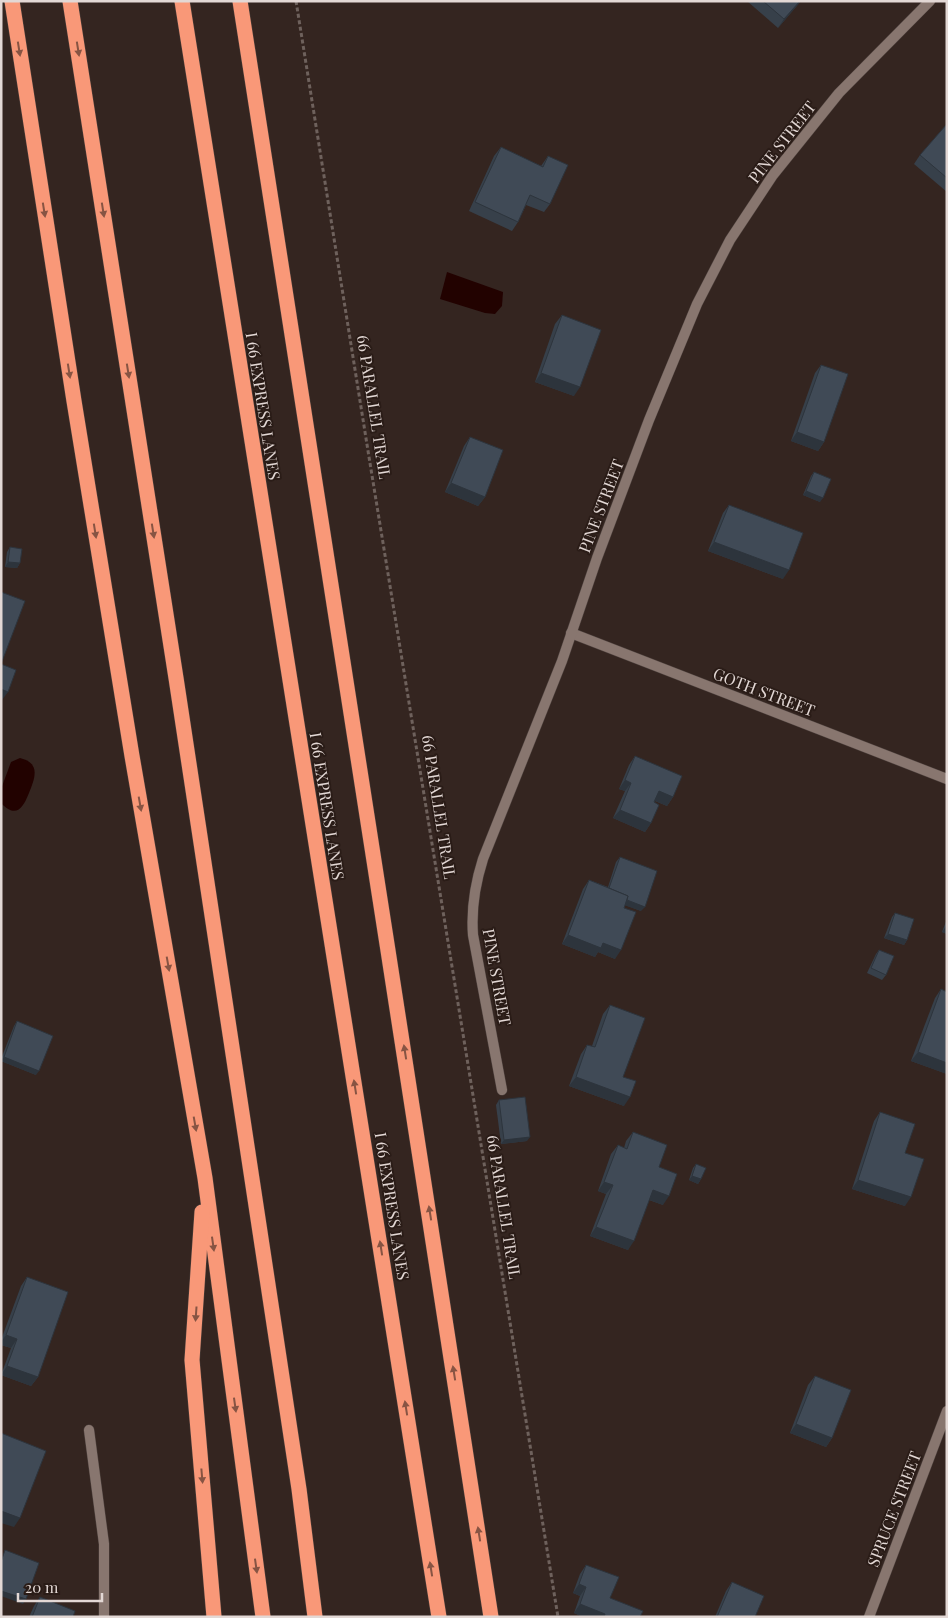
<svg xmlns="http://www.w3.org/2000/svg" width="948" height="1618" font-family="'Playfair Display',serif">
<rect width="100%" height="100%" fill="#342520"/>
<!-- water -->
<g fill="#220200">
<polygon points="447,272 503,292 502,306 495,314 485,313 440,299"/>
<path d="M20,758c21,5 15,20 9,35 -6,15 -13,26 -28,10v-14l10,-27z"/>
</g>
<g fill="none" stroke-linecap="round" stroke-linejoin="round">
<defs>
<g id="street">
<polyline points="571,633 947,779"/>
<path d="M502,1090l-29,-155c-2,-27 2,-51 10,-76l79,-198 35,-103 52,-138 48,-116 33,-64 43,-65 66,-82 91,-92"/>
<polyline points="89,1430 104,1544 104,1617"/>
<polyline points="869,1617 947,1411"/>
</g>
<g id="highway">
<polyline points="12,1 74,401 132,756 205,1178 263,1617"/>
<polyline points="70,1 176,678 299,1489 315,1617"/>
<polyline points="182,1 439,1617"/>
<path d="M240,1c83,539 169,1077 251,1616"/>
<polyline points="202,1212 192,1360 214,1617"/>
</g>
</defs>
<!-- street casing -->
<use href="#street" stroke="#4f433f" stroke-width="11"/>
<!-- highway casing -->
<use href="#highway" stroke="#4f433f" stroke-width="16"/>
<!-- path -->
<polyline stroke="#6e615c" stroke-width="3" stroke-dasharray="4 2.5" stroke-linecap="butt" points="296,1 369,457 558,1617"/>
<!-- street -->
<use href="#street" stroke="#88766f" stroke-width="10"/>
<!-- highway -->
<use href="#highway" stroke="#f99878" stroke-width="15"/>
</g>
<!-- wall -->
<g fill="#37404a">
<polygon points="747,1 801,1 778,28"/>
<polygon points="947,124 947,192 914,164 920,155"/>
<polygon points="501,147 541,166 548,156 550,204 544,212 526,205 518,222 512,231 469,211 494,156"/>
<polygon points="562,315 574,396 535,382 555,324"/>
<polygon points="821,365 824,442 818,451 791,441 815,373"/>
<polygon points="470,437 485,497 478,506 445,492 464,446"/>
<polygon points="814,472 820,502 803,495 811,476"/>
<polygon points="729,505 783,579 708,551 723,513"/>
<polygon points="10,547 20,563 17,568 5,567 7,552"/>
<polygon points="635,756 673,797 667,806 655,801 651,823 645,832 613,818 625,791 619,789 629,765"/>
<polygon points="620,857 641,911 625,905 615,959 598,952 595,957 562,944 583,889 589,880 608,887 616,862"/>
<polygon points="895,913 907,940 904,945 884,938 892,917"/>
<polygon points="947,919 947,934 942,932"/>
<polygon points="879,950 886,975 882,980 867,973 876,954"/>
<polygon points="941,989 947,992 947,1074 911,1061 935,998"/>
<polygon points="610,1005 623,1077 624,1106 569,1086 581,1054 587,1045 592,1046 603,1014"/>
<polygon points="17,1021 36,1075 1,1061 1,1059 14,1026"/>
<polygon points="499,1100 527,1141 501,1144 496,1105"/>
<polygon points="880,1112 905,1206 852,1189 874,1121"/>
<polygon points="633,1132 659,1167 663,1205 649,1200 628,1250 590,1236 606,1194 598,1191 611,1154 618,1145 624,1148 626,1141"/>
<polygon points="696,1164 701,1179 698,1184 689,1180 693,1168"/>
<polygon points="27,1277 38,1377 31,1386 1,1375 11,1348 1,1345 1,1340 21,1286"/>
<polygon points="815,1376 832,1438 826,1447 790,1433 808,1385"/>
<polygon points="586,1565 610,1598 640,1617 583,1617 574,1613 580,1596 573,1593 580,1574"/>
<polygon points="732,1582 755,1617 715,1617 726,1591"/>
<polygon points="40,1597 73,1617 29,1617 34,1606"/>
</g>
<!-- shaded-wall -->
<g fill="#2d343c">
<polygon points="800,1 801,1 778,28 784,19"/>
<polygon points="541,373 580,387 574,396 535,382"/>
<polygon points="797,432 824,442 818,451 791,441"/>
<polygon points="451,483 485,497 478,506 445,492"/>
<polygon points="806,491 823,498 820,502 803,495"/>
<polygon points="714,542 789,570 783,579 708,551"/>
<polygon points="8,562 20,563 17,568 5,567"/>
<polygon points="1,689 8,692 2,700 1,700"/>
<polygon points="625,780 631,783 625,791 619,789"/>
<polygon points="659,791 673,797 667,806 653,800"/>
<polygon points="620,810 651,823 645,832 613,818"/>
<polygon points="607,893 645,907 641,911 604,898"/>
<polygon points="947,925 947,934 942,932"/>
<polygon points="888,934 907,940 904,945 884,938"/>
<polygon points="568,935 603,943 621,950 615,959 598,952 595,957 562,944"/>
<polygon points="918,1052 947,1063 947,1074 911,1061"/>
<polygon points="4,1057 39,1071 36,1075 1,1061 1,1060"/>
<polygon points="576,1077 630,1097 624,1106 569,1086"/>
<polygon points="530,1137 527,1141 501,1144 504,1140"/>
<polygon points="692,1176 701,1179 698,1184 689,1180"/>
<polygon points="858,1180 911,1197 905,1206 852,1189"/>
<polygon points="604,1182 613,1185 606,1194 598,1191"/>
<polygon points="653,1190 669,1196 663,1205 647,1199"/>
<polygon points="596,1227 634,1241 628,1250 590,1236"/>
<polygon points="6,1335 17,1339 11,1348 1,1345 1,1342"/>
<polygon points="7,1366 38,1377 31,1386 1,1375"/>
<polygon points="796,1424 832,1438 826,1447 790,1433"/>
<polygon points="1,1511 20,1518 14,1527 1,1523"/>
<polygon points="579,1584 586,1587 580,1596 573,1593"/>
<polygon points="1,1591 26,1599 23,1604 1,1596"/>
<polygon points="580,1604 605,1614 604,1617 583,1617 574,1613"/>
</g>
<!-- building -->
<g fill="#404a56" stroke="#2d343c">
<polygon points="763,1 800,1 784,19"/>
<polygon points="947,124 947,178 920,155"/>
<polygon points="501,147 543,167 548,156 568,165 550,204 530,195 518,222 475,202"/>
<polygon points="562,315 601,330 580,387 541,373"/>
<polygon points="821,365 848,374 824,442 797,432"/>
<polygon points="470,437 503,450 485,497 451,483"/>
<polygon points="814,472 831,479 823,498 806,491"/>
<polygon points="729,505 803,533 789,570 714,542"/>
<polygon points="10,547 22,549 20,563 8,562"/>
<polygon points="1,592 25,601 1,664 16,670 8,692 1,689"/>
<polygon points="635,756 682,776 673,797 659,791 654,802 659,805 651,823 620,810 631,783 625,780"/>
<polygon points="620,857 657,871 645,907 627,900 628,896 609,888"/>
<polygon points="589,880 628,896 624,908 636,912 621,950 603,943 601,948 568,935"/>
<polygon points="895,913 914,919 907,940 888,934"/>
<polygon points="879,950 894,956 886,975 871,968"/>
<polygon points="941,989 947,992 947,1063 918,1052"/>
<polygon points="610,1005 645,1018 623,1077 636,1081 630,1097 576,1077 587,1045 595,1047"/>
<polygon points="17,1021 53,1036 39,1071 4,1057"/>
<polygon points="525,1097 530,1137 504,1140 499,1100"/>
<polygon points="880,1112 915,1124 905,1153 924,1159 911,1197 858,1180"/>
<polygon points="633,1132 667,1145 659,1167 677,1174 669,1196 653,1190 634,1241 596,1227 613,1185 604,1182 618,1145 627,1149"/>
<polygon points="696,1164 706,1168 701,1179 692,1176"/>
<polygon points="27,1277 68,1292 38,1377 7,1366 17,1339 6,1335"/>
<polygon points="815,1376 851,1390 832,1438 796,1424"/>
<polygon points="1,1433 46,1451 20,1518 1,1511"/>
<polygon points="5,1550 39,1563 26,1599 1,1591 1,1562"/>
<polygon points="586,1565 619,1577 610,1598 643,1611 640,1617 604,1617 605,1614 580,1604 586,1587 579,1584"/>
<polygon points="732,1582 764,1596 755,1617 717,1617"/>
<polygon points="40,1597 75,1611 73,1617 32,1617"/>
</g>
<!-- one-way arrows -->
<defs><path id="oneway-solid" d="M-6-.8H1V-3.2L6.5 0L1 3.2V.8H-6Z" transform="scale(1.25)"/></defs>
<g fill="#875443">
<use href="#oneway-solid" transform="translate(19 49) rotate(81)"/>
<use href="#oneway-solid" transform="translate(78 49) rotate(81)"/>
<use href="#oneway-solid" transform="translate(44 210) rotate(81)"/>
<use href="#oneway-solid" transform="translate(103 210) rotate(81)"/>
<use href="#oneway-solid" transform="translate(69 371) rotate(81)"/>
<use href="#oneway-solid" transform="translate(128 371) rotate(81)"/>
<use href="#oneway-solid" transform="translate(95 531) rotate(81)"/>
<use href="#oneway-solid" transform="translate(153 531) rotate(81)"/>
<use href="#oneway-solid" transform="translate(140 804) rotate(80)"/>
<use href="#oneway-solid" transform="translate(168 964) rotate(80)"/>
<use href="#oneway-solid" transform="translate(405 1052) rotate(-99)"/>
<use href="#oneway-solid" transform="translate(355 1087) rotate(-99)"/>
<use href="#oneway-solid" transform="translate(195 1124) rotate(80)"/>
<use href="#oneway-solid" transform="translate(430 1213) rotate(-99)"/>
<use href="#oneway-solid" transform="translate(213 1244) rotate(82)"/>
<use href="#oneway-solid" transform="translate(381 1248) rotate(-99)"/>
<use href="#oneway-solid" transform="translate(196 1314) rotate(94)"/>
<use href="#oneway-solid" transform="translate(454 1373) rotate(-99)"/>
<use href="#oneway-solid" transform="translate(235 1405) rotate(82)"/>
<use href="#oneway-solid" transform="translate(406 1408) rotate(-99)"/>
<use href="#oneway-solid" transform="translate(202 1476) rotate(85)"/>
<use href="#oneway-solid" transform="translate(479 1534) rotate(-99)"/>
<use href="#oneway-solid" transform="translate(256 1566) rotate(82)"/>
<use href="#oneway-solid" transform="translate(431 1569) rotate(-99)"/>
</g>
<g text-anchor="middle" stroke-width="4" stroke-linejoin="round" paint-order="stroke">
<!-- street labels -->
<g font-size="16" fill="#e3d8d5" stroke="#2a1c17">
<text transform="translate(782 142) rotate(-52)" y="6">PINE STREET</text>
<text transform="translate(263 406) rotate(81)" y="6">I 66 EXPRESS LANES</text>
<text transform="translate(374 407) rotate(81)" y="6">66 PARALLEL TRAIL</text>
<text transform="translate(601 506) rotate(-69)" y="6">PINE STREET</text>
<text transform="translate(764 692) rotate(21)" y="6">GOTH STREET</text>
<text transform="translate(327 806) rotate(81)" y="6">I 66 EXPRESS LANES</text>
<text transform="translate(439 807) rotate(81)" y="6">66 PARALLEL TRAIL</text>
<text transform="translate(497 977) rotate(80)" y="6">PINE STREET</text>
<text transform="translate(392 1206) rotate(81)" y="6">I 66 EXPRESS LANES</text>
<text transform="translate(504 1207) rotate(81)" y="6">66 PARALLEL TRAIL</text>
<text transform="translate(894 1509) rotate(-69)" y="6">SPRUCE STREET</text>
</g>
</g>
<!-- border -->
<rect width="948" height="1618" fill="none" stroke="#e3d8d5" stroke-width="5"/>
<!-- scale -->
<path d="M18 1593v8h84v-8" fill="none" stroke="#e3d8d5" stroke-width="2.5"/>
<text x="25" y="1593" font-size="15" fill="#e3d8d5" stroke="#2a1c17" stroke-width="4" paint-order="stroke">20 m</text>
</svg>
